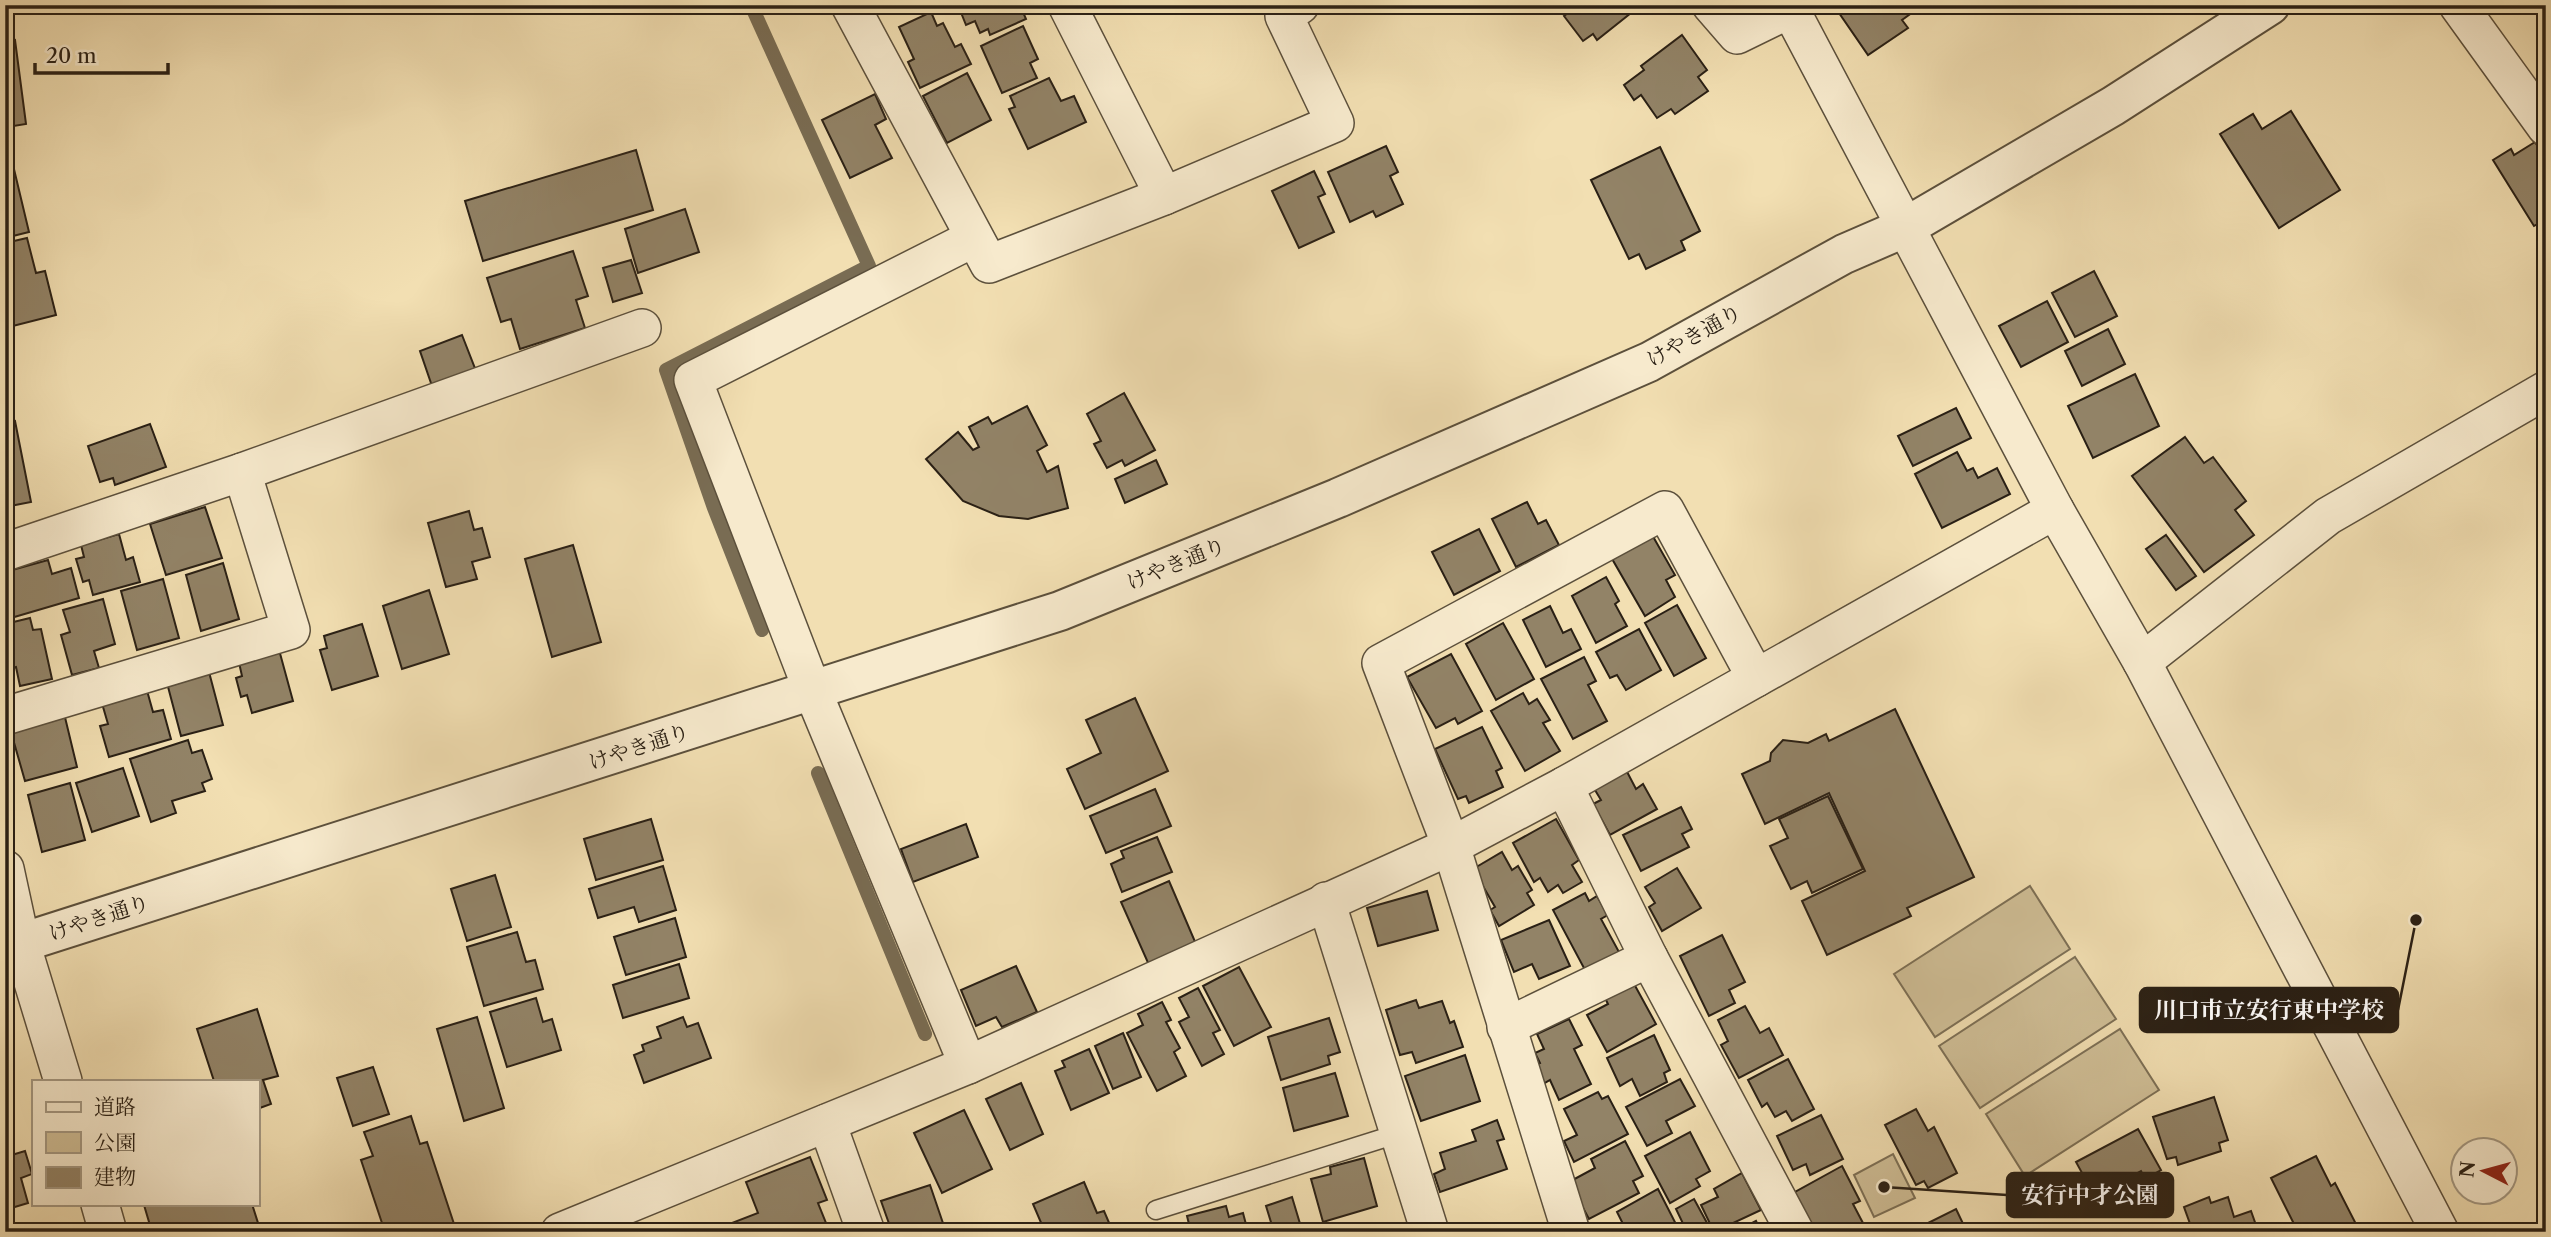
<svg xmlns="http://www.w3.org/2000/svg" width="2551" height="1237" font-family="'Libre Caslon Text','Noto Serif JP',serif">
<rect width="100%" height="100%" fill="#f2dfb2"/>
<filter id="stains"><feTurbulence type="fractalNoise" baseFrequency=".00286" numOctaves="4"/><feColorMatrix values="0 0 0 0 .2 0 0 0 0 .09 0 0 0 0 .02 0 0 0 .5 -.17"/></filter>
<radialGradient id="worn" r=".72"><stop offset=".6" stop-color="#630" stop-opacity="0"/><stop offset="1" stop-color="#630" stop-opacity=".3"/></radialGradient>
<!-- green -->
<g fill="#d0bf97" stroke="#7d7056" stroke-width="2">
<polygon points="2030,886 2070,949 1935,1037 1894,974"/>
<polygon points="2075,957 2116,1019 1980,1108 1939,1046"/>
<polygon points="2120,1029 2159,1090 2025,1176 1986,1114"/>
<polygon points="1893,1154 1915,1198 1874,1217 1854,1175"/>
</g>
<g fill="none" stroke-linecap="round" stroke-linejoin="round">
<!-- stream -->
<g stroke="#796c53" stroke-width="14">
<polyline points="751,5 869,266 666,370 714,508 762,630"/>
<polyline points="818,773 925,1034"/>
</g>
</g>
<!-- building -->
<g fill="#928367" stroke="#2a2015" stroke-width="2">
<polygon points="958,5 1020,5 1026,19 990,35 988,29 980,33 975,21 966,25"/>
<polygon points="1569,5 1641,5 1597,40 1593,34 1583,41 1564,16 1572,10"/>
<polygon points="1845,5 1908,5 1913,12 1902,20 1908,28 1868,55 1837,10"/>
<polygon points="931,12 937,26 943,23 955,47 961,44 971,64 920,88 908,62 914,59 899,27"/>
<polygon points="1023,26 1038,59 1030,63 1037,78 1002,93 981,46"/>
<polygon points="1682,35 1707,70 1698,77 1708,91 1675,114 1671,109 1657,118 1641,95 1634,100 1624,85 1644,70 1641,66"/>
<polygon points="15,40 26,124 7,127 9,136 5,136 5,42"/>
<polygon points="967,73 991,120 947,143 923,96"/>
<polygon points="1049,78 1061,101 1074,96 1086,122 1028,149 1009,109 1015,107 1010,96"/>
<polygon points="875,94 886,119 875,125 892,158 850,178 822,120"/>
<polygon points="2291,111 2340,190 2279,228 2220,134 2253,114 2262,129"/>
<polygon points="2535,142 2546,159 2546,219 2534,226 2493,160 2511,149 2514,155"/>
<polygon points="1386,146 1398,172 1390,176 1403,204 1376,217 1373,211 1350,222 1328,172"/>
<polygon points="1660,147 1700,231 1681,241 1685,250 1646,269 1639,254 1629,259 1591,180"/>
<polygon points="636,150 653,210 483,261 465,201"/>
<polygon points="13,165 29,232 5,238 5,167"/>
<polygon points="1314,171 1325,194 1318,197 1334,232 1299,248 1272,191"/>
<polygon points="685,209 699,252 638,273 625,229"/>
<polygon points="27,238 36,273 45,271 56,315 5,328 5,243"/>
<polygon points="573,251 588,296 576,300 585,328 520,349 511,319 501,322 487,278"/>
<polygon points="631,260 642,293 613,302 603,268"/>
<polygon points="2094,271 2117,316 2075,337 2052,293"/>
<polygon points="2047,301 2068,342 2021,367 1999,326"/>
<polygon points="2108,329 2125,364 2082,386 2065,351"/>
<polygon points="462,335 476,371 432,386 420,351"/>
<polygon points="2135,374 2159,426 2093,458 2068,406"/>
<polygon points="1124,393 1155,450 1125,466 1122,460 1107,468 1094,444 1101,441 1087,414"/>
<polygon points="1027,406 1047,445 1037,451 1047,472 1058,466 1068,508 1028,519 999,516 963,501 926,459 958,432 973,450 979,447 969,427 988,417 992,424"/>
<polygon points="1956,408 1971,438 1913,466 1898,436"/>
<polygon points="15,421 31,502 5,507 5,423"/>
<polygon points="150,424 166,467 115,485 113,478 100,482 88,446"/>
<polygon points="2185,437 2204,463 2213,457 2246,501 2235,510 2254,535 2204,572 2132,476"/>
<polygon points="1957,452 1967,471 1973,468 1978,478 1997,468 2010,494 1942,528 1915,474"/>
<polygon points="1156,460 1167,484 1125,503 1115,479"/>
<polygon points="1527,502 1538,524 1546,520 1559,545 1516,567 1492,519"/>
<polygon points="205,507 222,558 166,575 150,524"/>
<polygon points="469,511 474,530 482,528 490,557 472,562 477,579 446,587 428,523"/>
<polygon points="1479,529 1500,571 1454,595 1432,552"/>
<polygon points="1651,533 1675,575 1666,580 1675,597 1645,616 1611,557"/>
<polygon points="119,534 126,560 133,557 140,582 93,595 89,580 83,582 76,559 84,557 81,545"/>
<polygon points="2166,535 2196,576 2176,590 2146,549"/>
<polygon points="573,545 601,642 552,657 525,559"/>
<polygon points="48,560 52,574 71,568 79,598 11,618 5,599 5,572"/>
<polygon points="223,563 239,619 201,631 186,575"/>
<polygon points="1606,577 1619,601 1615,604 1627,626 1596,643 1572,596"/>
<polygon points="163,579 179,638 137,650 121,591"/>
<polygon points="429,590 449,654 402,669 383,606"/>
<polygon points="103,599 115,644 94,651 99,668 72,675 61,635 70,632 63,610"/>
<polygon points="1677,605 1706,658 1674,676 1645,623"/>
<polygon points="1550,606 1563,633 1571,629 1581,649 1546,667 1523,620"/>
<polygon points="30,618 33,630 41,629 52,679 20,686 16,667 5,670 5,624"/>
<polygon points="1503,623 1534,679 1496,700 1466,644"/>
<polygon points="362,624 378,676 332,690 320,650 327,648 324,636"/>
<polygon points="1639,629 1661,670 1626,690 1617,675 1610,678 1596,652"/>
<polygon points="278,646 293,701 252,713 247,695 241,697 236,678 242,676 238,658"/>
<polygon points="1451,654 1482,711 1458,724 1455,718 1436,728 1407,677"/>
<polygon points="1584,657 1596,681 1588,685 1607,721 1573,739 1541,679"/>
<polygon points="209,672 223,725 181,736 167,683"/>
<polygon points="146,687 153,712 163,710 171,739 109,757 100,726 108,724 101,700"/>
<polygon points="1523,693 1529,704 1537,699 1550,720 1543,723 1560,751 1525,771 1491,711"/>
<polygon points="1135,698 1168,771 1085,809 1067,769 1101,753 1086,720"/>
<polygon points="63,709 77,767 25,781 11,732"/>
<polygon points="1895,709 1974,877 1907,908 1911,916 1827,955 1802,901 1865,871 1829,793 1765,824 1742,774 1770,761 1771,753 1783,740 1808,743 1826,734 1829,741"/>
<polygon points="1482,727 1502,768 1496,771 1503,787 1469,803 1466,796 1458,799 1435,749"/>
<polygon points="188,740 192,753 202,750 212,779 202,783 205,791 172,801 176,813 151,822 130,759"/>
<polygon points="1624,766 1636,789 1643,784 1657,809 1610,835 1593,804 1601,800 1592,785"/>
<polygon points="123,768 139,816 92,832 76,783"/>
<polygon points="70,783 85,840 42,852 28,795"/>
<polygon points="1155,789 1171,826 1106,853 1090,816"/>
<polygon points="1828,796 1863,869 1812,893 1807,881 1791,889 1770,846 1788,838 1779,819"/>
<polygon points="1681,807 1692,829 1682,834 1689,847 1641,871 1623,835"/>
<polygon points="651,819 663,860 596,880 584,839"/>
<polygon points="1556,819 1579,860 1572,865 1582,882 1563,893 1558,885 1548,892 1540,878 1534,882 1513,843"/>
<polygon points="966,824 978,857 913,882 901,849"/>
<polygon points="1157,837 1172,872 1122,892 1111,864 1124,858 1121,851"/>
<polygon points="1502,852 1512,870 1518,866 1532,890 1527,893 1534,905 1499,926 1490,910 1495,907 1473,869"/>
<polygon points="663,866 676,910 639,922 634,907 598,918 589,889"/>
<polygon points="1677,868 1701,908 1662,931 1649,907 1655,903 1645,887"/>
<polygon points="495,875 511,927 467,941 451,889"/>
<polygon points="1169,881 1196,944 1149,965 1121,902"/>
<polygon points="1427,891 1438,930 1378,946 1367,908"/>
<polygon points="1585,893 1589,901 1597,896 1608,915 1601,919 1619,952 1585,970 1553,910"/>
<polygon points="675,918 686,957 626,975 614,937"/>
<polygon points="1549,920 1570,966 1539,979 1532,964 1514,972 1501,940"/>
<polygon points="517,932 526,962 535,960 543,989 484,1006 467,947"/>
<polygon points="1722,935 1745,982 1729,990 1735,1003 1709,1016 1680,956"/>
<polygon points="679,964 689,998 623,1018 613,985"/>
<polygon points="1016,966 1037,1012 1002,1027 996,1017 976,1026 961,990"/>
<polygon points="1239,967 1271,1027 1234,1046 1203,986"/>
<polygon points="1633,982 1656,1024 1607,1052 1587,1015 1608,1004 1605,998"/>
<polygon points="1198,988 1220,1030 1213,1033 1224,1054 1202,1066 1179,1022 1189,1017 1179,998"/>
<polygon points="536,998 543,1022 552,1019 561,1050 507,1067 490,1012"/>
<polygon points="1416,1000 1419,1008 1442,1001 1450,1023 1454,1021 1463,1047 1416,1063 1412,1052 1400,1055 1386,1010"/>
<polygon points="1162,1002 1171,1020 1166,1022 1180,1048 1174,1052 1186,1076 1157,1091 1127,1033 1143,1025 1138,1014"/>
<polygon points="1745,1006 1760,1033 1769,1028 1783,1055 1739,1078 1721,1045 1728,1041 1718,1020"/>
<polygon points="257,1009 278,1076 263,1080 271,1104 257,1109 257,1081 214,1081 197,1029"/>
<polygon points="477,1017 504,1108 464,1121 437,1029"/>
<polygon points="683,1017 687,1027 698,1023 711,1058 644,1083 634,1055 644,1051 642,1045 661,1038 657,1027"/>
<polygon points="1329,1018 1340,1052 1328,1056 1330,1064 1281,1080 1268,1037"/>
<polygon points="1569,1019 1582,1045 1574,1049 1591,1084 1559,1100 1550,1080 1543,1084 1534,1066 1540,1063 1535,1053 1544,1049 1537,1034"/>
<polygon points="1123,1033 1141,1077 1113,1089 1095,1046"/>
<polygon points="1654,1035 1670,1070 1664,1073 1667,1082 1640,1096 1632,1079 1620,1086 1607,1058"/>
<polygon points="1089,1049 1109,1093 1071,1110 1055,1071 1065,1067 1062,1061"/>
<polygon points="1465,1055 1480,1101 1421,1121 1405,1076"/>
<polygon points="1788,1059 1814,1109 1792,1121 1786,1111 1775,1117 1767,1103 1762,1107 1748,1080"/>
<polygon points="373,1067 389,1114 353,1126 337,1078"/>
<polygon points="1335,1073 1348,1116 1294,1131 1283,1088"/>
<polygon points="1680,1079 1695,1106 1666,1121 1672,1133 1647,1146 1626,1107"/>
<polygon points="1021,1083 1043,1134 1010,1150 986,1099"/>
<polygon points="1598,1092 1602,1099 1608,1096 1628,1134 1574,1162 1564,1141 1577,1135 1564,1109"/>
<polygon points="2214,1097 2228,1140 2219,1143 2221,1151 2178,1165 2176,1157 2167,1159 2153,1117"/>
<polygon points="1916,1109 1928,1131 1934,1127 1957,1173 1928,1188 1924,1181 1916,1185 1885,1125"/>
<polygon points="964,1110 992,1169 942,1193 914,1133"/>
<polygon points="1821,1115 1843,1159 1810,1175 1806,1164 1793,1170 1777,1136"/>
<polygon points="411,1116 420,1144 427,1142 456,1230 385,1232 361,1160 373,1156 364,1132"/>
<polygon points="1497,1120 1504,1139 1497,1141 1507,1169 1440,1192 1434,1174 1445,1169 1440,1153 1476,1141 1472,1130"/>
<polygon points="2138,1129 2161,1170 2145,1179 2141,1171 2128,1178 2132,1186 2099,1204 2076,1162"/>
<polygon points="1690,1132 1710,1171 1696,1179 1700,1186 1670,1203 1645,1156"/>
<polygon points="1625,1141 1643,1176 1633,1181 1639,1193 1589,1219 1569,1182 1595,1168 1591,1159"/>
<polygon points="25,1151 32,1174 21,1178 28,1203 5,1210 5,1157"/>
<polygon points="2316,1156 2331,1186 2335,1183 2357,1226 2346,1232 2298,1232 2271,1178"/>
<polygon points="810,1157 827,1200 818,1203 828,1228 818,1232 726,1232 724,1226 758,1213 746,1182"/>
<polygon points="1364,1158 1377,1206 1323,1222 1311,1179 1331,1174 1330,1167"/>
<polygon points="1842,1166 1860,1201 1853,1204 1864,1225 1853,1232 1805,1232 1786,1197"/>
<polygon points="1742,1173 1761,1210 1714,1232 1701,1205 1718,1197 1714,1189"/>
<polygon points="1084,1182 1097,1213 1104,1211 1113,1232 1045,1232 1033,1204"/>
<polygon points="930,1185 946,1232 892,1232 881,1201"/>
<polygon points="1658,1189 1680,1232 1627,1232 1617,1212"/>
<polygon points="1292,1197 1301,1227 1274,1232 1266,1206"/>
<polygon points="2209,1197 2211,1203 2228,1197 2234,1217 2251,1211 2257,1228 2248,1232 2193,1232 2184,1207"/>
<polygon points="1694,1199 1712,1232 1687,1232 1676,1209"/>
<polygon points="149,1204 252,1204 258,1223 234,1232 152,1232 144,1205"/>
<polygon points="1226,1206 1229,1217 1243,1213 1248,1232 1191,1232 1187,1216"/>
<polygon points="1956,1209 1967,1232 1910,1232"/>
<polygon points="1756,1221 1761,1232 1735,1232"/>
</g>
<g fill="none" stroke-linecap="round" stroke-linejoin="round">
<defs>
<polyline id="service" points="1156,1210 1400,1133"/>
<g id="minor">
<polyline points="850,5 989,264 1164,196 1335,123 1284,16 1300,5"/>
<polyline points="1067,5 1164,196"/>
<polyline points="1711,5 1737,35 1790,9"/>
<polyline points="1788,5 2055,510 2142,662 2440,1232"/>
<polyline points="2458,5 2546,127"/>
<polyline points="5,552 242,472 642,328"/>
<polyline points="2142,662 2328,516 2546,390"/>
<polyline points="5,716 291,630 242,472"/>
<polyline points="1564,786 1649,958 1795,1232"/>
<polyline points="5,869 21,943 63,1081"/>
<polyline points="1326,901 1430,1232"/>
<polyline points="1506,1027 1649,958"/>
<polyline points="968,1065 813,692 693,380 974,238"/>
<polyline points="827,1123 866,1232"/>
<polyline points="100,1204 108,1232"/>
<polyline points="560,1232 968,1065 1451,846 1564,786 2055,510"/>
<polyline points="1571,1232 1451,846 1381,663 1665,510 1756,678"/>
</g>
<polyline id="tertiary" points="5,948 1060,611 1338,498 1649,362 1844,254 1904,228 2113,106 2270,5"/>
</defs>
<!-- service casing -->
<use href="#service" stroke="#5c503c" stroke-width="21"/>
<!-- minor casing -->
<use href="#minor" stroke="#5c503c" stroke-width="40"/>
<!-- tertiary casing -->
<use href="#tertiary" stroke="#5c503c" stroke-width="42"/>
<!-- service -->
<use href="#service" stroke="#f7eacd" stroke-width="18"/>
<!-- minor -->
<use href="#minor" stroke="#f7eacd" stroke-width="37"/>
<!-- tertiary -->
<use href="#tertiary" stroke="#f7eacd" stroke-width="38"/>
</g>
<g text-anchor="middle" stroke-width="5" stroke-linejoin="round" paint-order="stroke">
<!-- street labels -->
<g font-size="21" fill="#2a2015" stroke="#f7eacd">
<text transform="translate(1694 336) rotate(-29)" y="7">けやき通り</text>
<text transform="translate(1176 564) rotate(-22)" y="7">けやき通り</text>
<text transform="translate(639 747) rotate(-18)" y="7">けやき通り</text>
<text transform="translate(99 918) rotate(-18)" y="7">けやき通り</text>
</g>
</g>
<!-- callouts -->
<path fill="none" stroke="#2a2015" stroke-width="2.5" d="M2416 920L2398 1010M1884 1187L2007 1195"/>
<g fill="#2a2015" stroke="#f7eacd" stroke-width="2.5">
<circle cx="2416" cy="920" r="7"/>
<circle cx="1884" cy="1187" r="7"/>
</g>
<g fill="#2a2015" stroke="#2a2015" stroke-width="2.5">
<rect x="2140" y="988" width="258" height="44" rx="7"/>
<rect x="2007" y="1173" width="166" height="44" rx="7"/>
</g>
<g font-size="23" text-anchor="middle" font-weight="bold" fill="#fff">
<text x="2269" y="1018">川口市立安行東中学校</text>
<text x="2090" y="1203">安行中才公園</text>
</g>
<!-- margin -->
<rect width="2551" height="1237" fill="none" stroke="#f2dfb2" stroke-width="28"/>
<rect x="7" y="7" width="2537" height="1223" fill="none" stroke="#2a2015" stroke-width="3.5"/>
<rect x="14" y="14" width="2523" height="1209" fill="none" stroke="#2a2015" stroke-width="2"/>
<!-- legend -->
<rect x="32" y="1080" width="228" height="126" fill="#f7eacd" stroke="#a59983" stroke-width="2"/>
<rect x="46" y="1102" width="35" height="10" fill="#f7eacd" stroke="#a59983" stroke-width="2"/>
<text x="94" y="1114" font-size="21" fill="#2a2015">道路</text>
<rect x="46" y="1132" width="35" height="21" fill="#d0bf97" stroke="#a59983" stroke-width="2"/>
<text x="94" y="1150" font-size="21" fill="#2a2015">公園</text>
<rect x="46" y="1167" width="35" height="21" fill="#928367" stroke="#a59983" stroke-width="2"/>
<text x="94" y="1184" font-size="21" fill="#2a2015">建物</text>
<!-- north arrow -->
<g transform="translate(2484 1171) rotate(276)"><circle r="33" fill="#f7eacd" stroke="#a59983" stroke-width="2"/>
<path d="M0-5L12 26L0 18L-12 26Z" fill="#8f2418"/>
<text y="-10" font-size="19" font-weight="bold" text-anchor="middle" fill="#2a2015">N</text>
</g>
<!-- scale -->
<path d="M35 63v10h133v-10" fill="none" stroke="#2a2015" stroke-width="3.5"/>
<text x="46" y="63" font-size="21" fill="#2a2015" stroke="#f7eacd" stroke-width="5" paint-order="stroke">20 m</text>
<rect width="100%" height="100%" filter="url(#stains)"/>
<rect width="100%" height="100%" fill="url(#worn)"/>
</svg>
